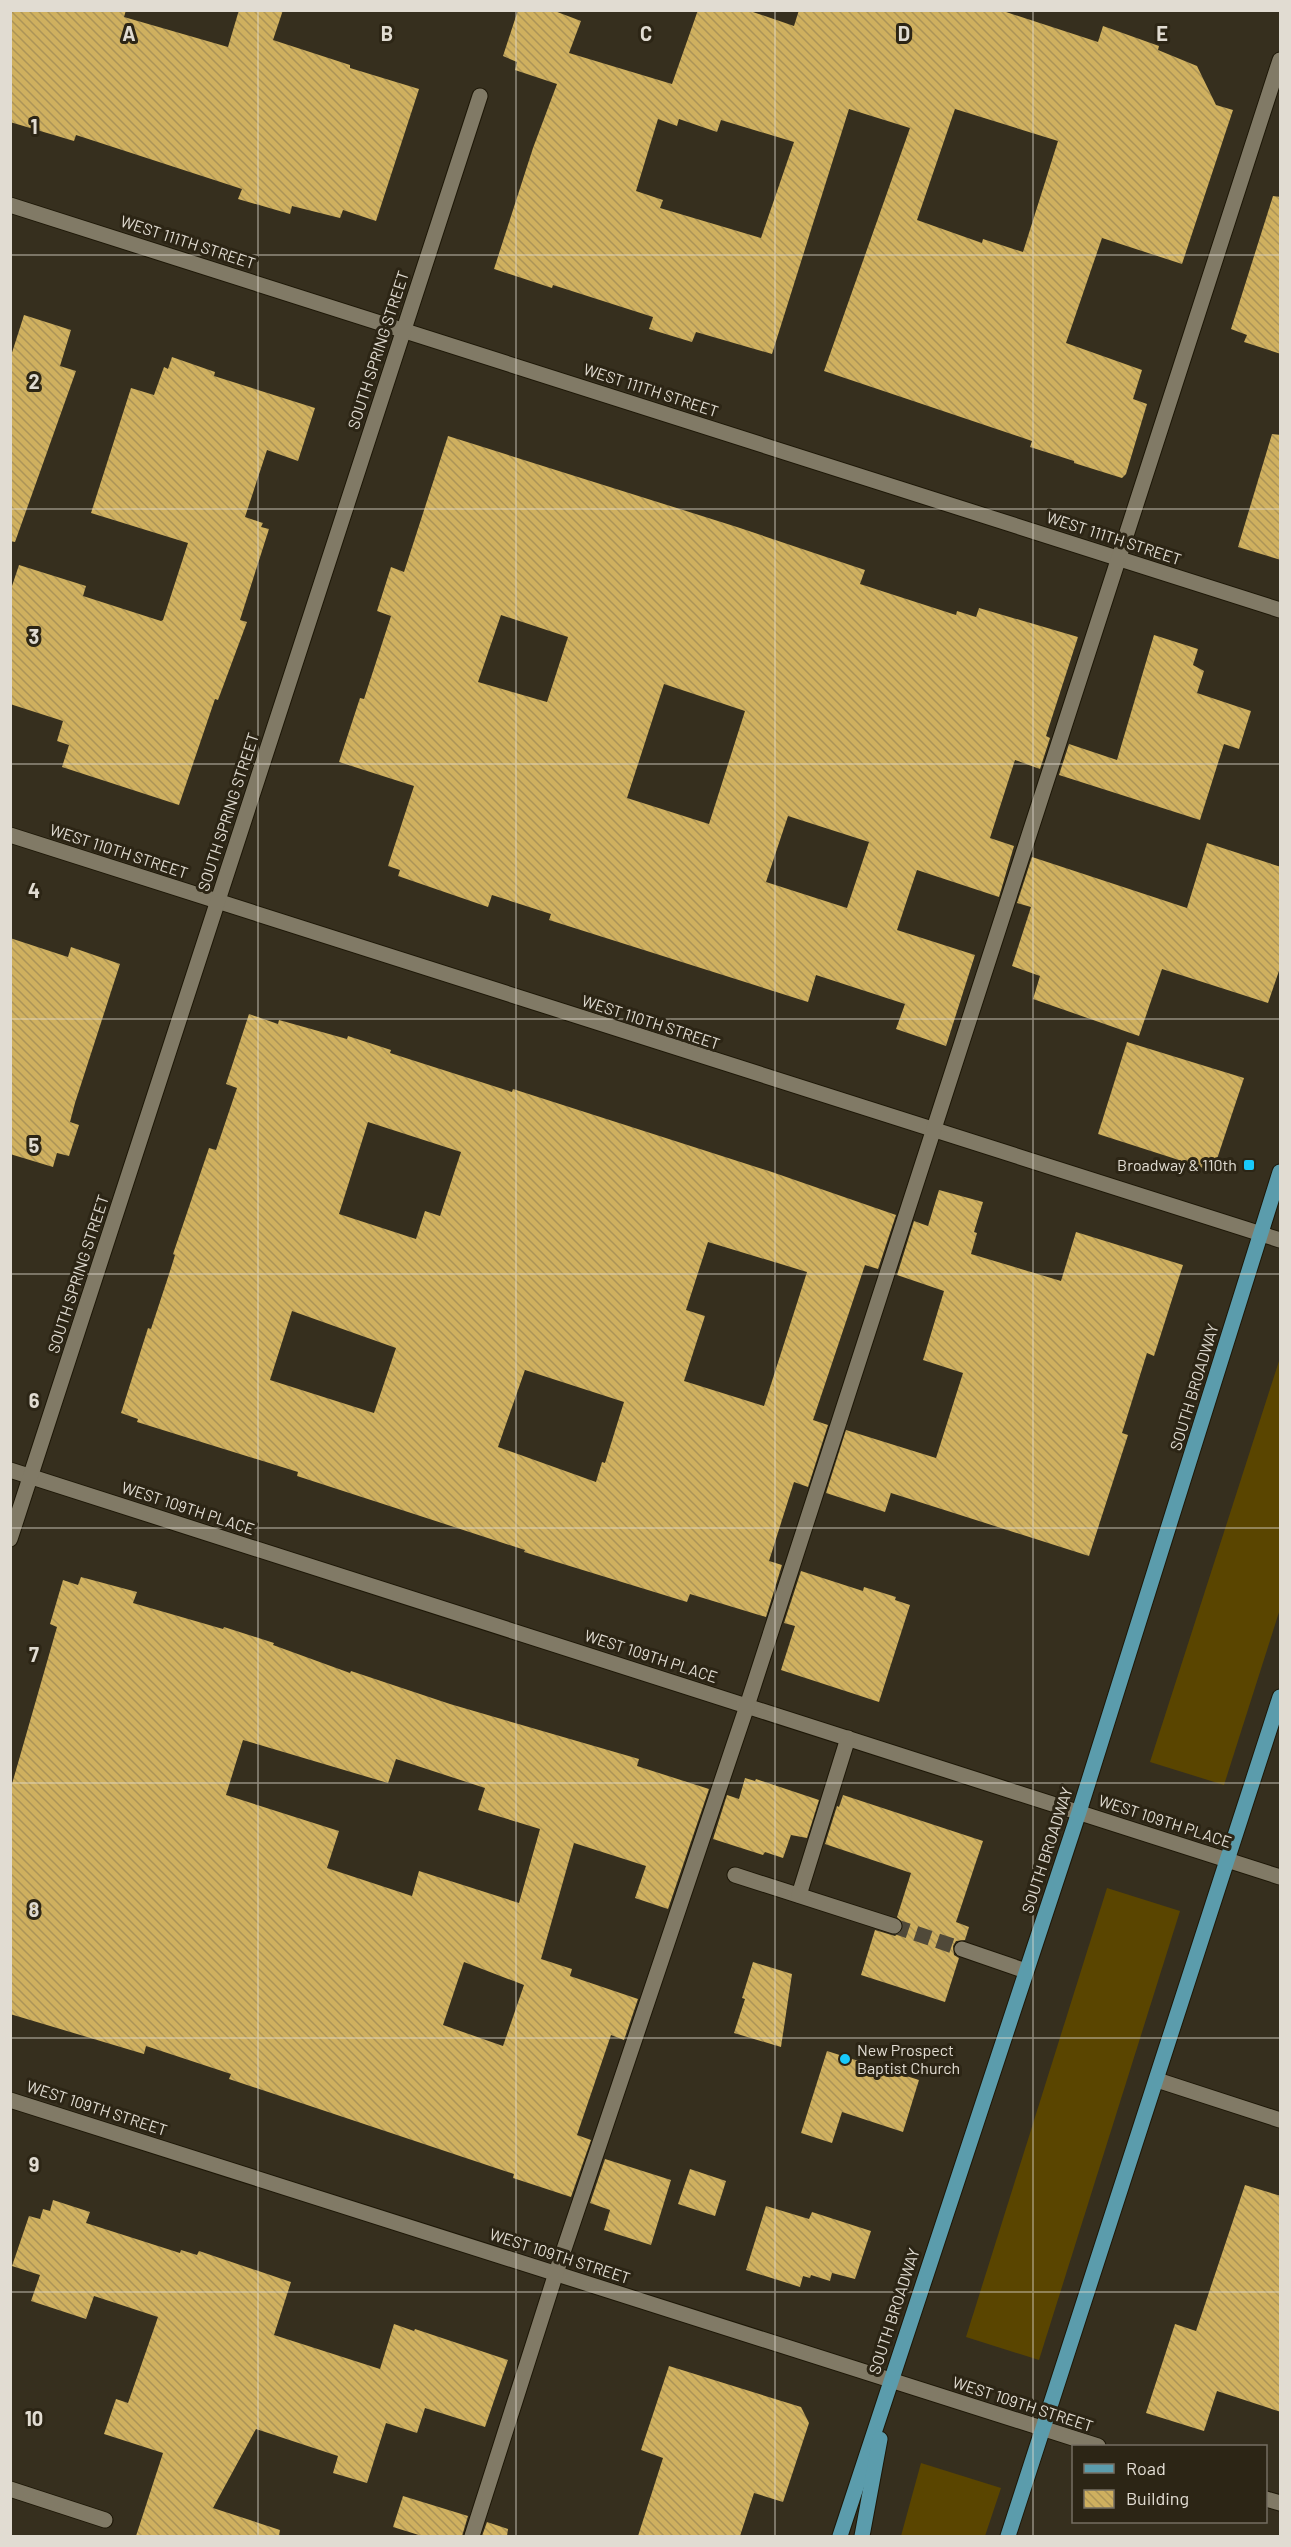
<svg xmlns="http://www.w3.org/2000/svg" width="1291" height="2547" font-family="Barlow,sans-serif">
<defs>
<pattern id="building-back-hatch" width="6" height="6" patternUnits="userSpaceOnUse" patternTransform="scale(1.5)"><rect width="6" height="6" fill="#cfb05f"/><path d="M-1 5l2 2M0 0l6 6M5-1l2 2" fill="none" stroke="#ac9457"/></pattern>
</defs>
<rect width="100%" height="100%" fill="#362f1e"/>
<!-- grass -->
<g fill="#5a4500">
<polygon points="1280,1358 1280,1609 1224,1785 1150,1762"/>
<polygon points="1107,1888 1180,1911 1039,2360 966,2337"/>
<polygon points="921,2463 1001,2488 985,2536 901,2536"/>
</g>
<!-- building -->
<g fill="url(#building-back-hatch)" fill-rule="evenodd">
<polygon points="10,10 126,10 124,17 228,47 239,10 283,10 273,40 350,65 350,68 419,89 376,221 343,210 340,218 292,206 290,214 238,199 242,189 76,135 74,141 10,122"/>
<path d="M518,10h34l29,11 -12,32 103,31 26,-74h49l47,16 5,-16h201l98,32 5,-16 56,20 -1,4 39,16 19,39 17,5 -51,154 -80,-26 -36,105 76,27 -9,29 14,5 -21,70 -4,4 -48,-15v-2l-44,-14 2,-6 -208,-70 86,-243 -61,-19 -77,245 -76,-22 -4,10 -43,-13 4,-12 -100,-32 -1,3 -58,-19 39,-121 24,-64 -42,-14 2,-8 -14,-6zM955,109l103,32 -35,111 -40,-13 -1,4 -65,-23zM658,119l19,7 2,-7 38,13 4,-12 73,22 -33,96 -101,-30 3,-8 -27,-9z"/>
<polygon points="1273,196 1281,197 1281,354 1244,342 1247,335 1231,329"/>
<polygon points="24,315 71,330 60,366 76,371 15,542 10,541 10,359"/>
<polygon points="172,357 215,372 214,376 315,408 298,461 267,450 245,517 263,523 261,527 269,529 240,620 247,622 218,700 215,699 179,805 62,767 69,745 57,741 63,721 10,704 10,592 19,565 86,586 83,596 161,621 163,620 188,543 91,513 131,388 154,395 164,367 168,369"/>
<polygon points="1272,434 1281,435 1281,560 1238,547"/>
<path d="M448,436l289,91 128,43 -5,14 96,31 1,-4 19,6 3,-9 99,29 -32,99 4,2 -10,31 -25,-9 -25,78 24,8 -15,51 -82,-27 -20,60 78,25 -29,91 -50,-17 9,-25 -89,-29 -8,27 -259,-82 2,-6 -59,-19 -4,12 -90,-31 2,-6 -12,-4 26,-80 -75,-24 21,-64 4,1 27,-83 -14,-5 14,-44 13,5zM501,615l67,22 -21,65 -69,-20zM664,684l81,27 -36,113 -82,-26zM788,816l81,26 -22,66 -81,-26z"/>
<polygon points="1154,635 1198,649 1193,665 1204,671 1197,693 1251,711 1239,749 1224,744 1200,820 1059,775 1069,744 1117,760"/>
<polygon points="1207,843 1281,867 1281,965 1268,1003 1162,969 1139,1036 1033,999 1040,976 1012,966 1031,907 1017,903 1032,857 1187,908"/>
<polygon points="10,938 68,957 71,947 120,964 75,1103 70,1122 79,1125 69,1156 57,1153 53,1167 10,1154"/>
<path d="M249,1014l29,10 1,-4 68,19 1,-3 43,14 -1,3 116,37 6,2 1,-3 256,82 127,44 -18,54 -13,-4 -52,155 15,5 -20,62 -14,-5 -25,79 13,4 -16,52 -76,-23 -3,8 -163,-50 1,-2 -228,-74 1,-4 -161,-50 1,-3 -17,-6 27,-85 3,1 20,-61 4,-13 -2,-1 36,-106 7,2 21,-62 -11,-4zM368,1122l93,30 -21,64 -15,-5 -9,28 -77,-25zM708,1242l99,30 -43,134 -80,-25 21,-65 -19,-6zM292,1311l104,37 -22,65 -104,-33zM525,1370l99,32 -19,61 -3,-1 -6,20 -98,-35z"/>
<polygon points="1127,1042 1244,1078 1213,1171 1098,1134"/>
<polygon points="939,1190 983,1202 974,1232 977,1233 971,1254 1061,1281 1076,1232 1183,1265 1154,1356 1147,1353 1122,1433 1128,1435 1089,1556 891,1493 885,1512 826,1493 846,1430 936,1458 963,1373 923,1360 944,1291 897,1275 914,1221 928,1226"/>
<polygon points="801,1571 863,1591 864,1587 896,1597 895,1600 910,1605 879,1702 781,1670 795,1626 784,1623"/>
<path d="M81,1577l56,15 -4,11 90,26 1,-2 50,16 -1,2 77,28 1,-2 99,33 189,55 -2,7 72,23 -41,120 -33,-11 11,-32 -72,-23 -33,116 31,10 -2,7 68,23 -14,41 -13,-5 -34,100 14,5 -20,57 -58,-19 1,-4 -285,-95 2,-5 -85,-28 -2,8 -134,-40v-223l47,-164 -7,-3 13,-44 15,5zM243,1740l145,43 8,-24 89,29 -7,22 62,19 -21,74 -100,-32 -7,25 -85,-28 12,-37 -113,-36zM464,1962l60,23 -21,61 -60,-21z"/>
<polygon points="745,1778 755,1781 756,1779 819,1800 807,1838 791,1835 783,1858 765,1852 763,1855 713,1839 727,1795 739,1799"/>
<polygon points="843,1795 983,1841 956,1922 969,1927 965,1940 956,1941 953,1946 954,1955 959,1958 945,2002 861,1975 875,1930 895,1936 903,1930 903,1923 897,1917 911,1873 825,1844 837,1806 839,1807"/>
<polygon points="753,1962 792,1974 781,2047 734,2033 745,1999 742,1998"/>
<polygon points="827,2051 919,2080 903,2132 842,2112 832,2143 801,2133"/>
<polygon points="605,2159 671,2180 651,2245 604,2230 610,2210 590,2203"/>
<polygon points="690,2169 726,2181 715,2216 678,2204"/>
<polygon points="1245,2185 1281,2196 1281,2412 1217,2391 1204,2431 1146,2413 1175,2324 1196,2331"/>
<polygon points="53,2200 90,2212 86,2223 180,2253 181,2250 197,2255 199,2251 291,2282 274,2335 380,2369 394,2324 414,2331 415,2329 508,2360 485,2427 425,2408 417,2433 386,2423 367,2483 333,2473 338,2456 256,2429 213,2508 280,2530 279,2536 136,2536 163,2453 104,2434 116,2399 128,2403 158,2317 94,2296 86,2319 31,2301 40,2275 12,2266 29,2216 40,2219 43,2209 50,2211"/>
<polygon points="766,2206 809,2219 812,2212 871,2231 855,2279 832,2273 830,2281 811,2275 810,2278 803,2276 800,2287 746,2270"/>
<polygon points="669,2366 801,2407 809,2423 783,2502 754,2493 740,2536 638,2536 663,2458 641,2450"/>
<polygon points="403,2496 468,2516 462,2536 422,2536 393,2527"/>
<polygon points="487,2522 508,2529 507,2536 482,2536"/>
</g>
<g fill="none" stroke-linecap="round" stroke-linejoin="round">
<!-- minor-tunnel -->
<polyline stroke="#504939" stroke-width="15" stroke-dasharray="15 8" stroke-linecap="butt" points="894,1926 962,1949"/>
<defs>
<g id="minor">
<polyline points="10,205 1280,610"/>
<polyline points="10,835 1280,1240"/>
<polyline points="10,1470 1280,1877"/>
<polyline points="10,1539 480,96"/>
<polyline points="735,1875 894,1926"/>
<polyline points="799,1895 848,1738"/>
<polyline points="962,1949 1026,1971"/>
<polyline points="1157,2080 1280,2120"/>
<polyline points="10,2100 1098,2446"/>
<polyline points="10,2489 105,2520"/>
<polyline points="1266,2499 1280,2503"/>
<polyline points="472,2536 556,2273 747,1706 1280,60"/>
</g>
<g id="major">
<polyline points="840,2536 1079,1812 1280,1172"/>
<polyline points="862,2536 880,2439"/>
<polyline points="1008,2536 1280,1697"/>
</g>
</defs>
<!-- minor casing -->
<use href="#minor" stroke="#1d1707" stroke-width="17"/>
<!-- major casing -->
<use href="#major" stroke="#1d1707" stroke-width="17"/>
<!-- minor -->
<use href="#minor" stroke="#817a66" stroke-width="15"/>
<!-- major -->
<use href="#major" stroke="#5b9cac" stroke-width="15"/>
</g>
<!-- grid -->
<path fill="none" stroke="#e1dcd2" stroke-width="1.5" stroke-opacity="0.55" d="M258,10v2526M516,10v2526M775,10v2526M1033,10v2526M10,255h1270M10,509h1270M10,764h1270M10,1019h1270M10,1274h1270M10,1528h1270M10,1783h1270M10,2038h1270M10,2292h1270"/>
<!-- markers -->
<g fill="#18cafc" stroke="#2c2515" stroke-width="2">
<rect x="1243" y="1159" width="12" height="12" rx="3"/>
<circle cx="845" cy="2059" r="6"/>
</g>
<g text-anchor="middle" stroke-width="6" stroke-linejoin="round" paint-order="stroke">
<!-- street labels -->
<g font-size="16" fill="#e1dcd2" stroke="#2c2515">
<text transform="translate(188 242) rotate(18)" y="6">WEST 111TH STREET</text>
<text transform="translate(378 350) rotate(-72)" y="6">SOUTH SPRING STREET</text>
<text transform="translate(651 390) rotate(18)" y="6">WEST 111TH STREET</text>
<text transform="translate(1114 538) rotate(18)" y="6">WEST 111TH STREET</text>
<text transform="translate(228 812) rotate(-72)" y="6">SOUTH SPRING STREET</text>
<text transform="translate(119 851) rotate(18)" y="6">WEST 110TH STREET</text>
<text transform="translate(651 1022) rotate(18)" y="6">WEST 110TH STREET</text>
<text transform="translate(78 1274) rotate(-72)" y="6">SOUTH SPRING STREET</text>
<text transform="translate(1194 1387) rotate(-73)" y="6">SOUTH BROADWAY</text>
<text transform="translate(188 1508) rotate(18)" y="6">WEST 109TH PLACE</text>
<text transform="translate(651 1656) rotate(18)" y="6">WEST 109TH PLACE</text>
<text transform="translate(1165 1821) rotate(18)" y="6">WEST 109TH PLACE</text>
<text transform="translate(1047 1850) rotate(-72)" y="6">SOUTH BROADWAY</text>
<text transform="translate(97 2108) rotate(18)" y="6">WEST 109TH STREET</text>
<text transform="translate(560 2256) rotate(18)" y="6">WEST 109TH STREET</text>
<text transform="translate(894 2311) rotate(-72)" y="6">SOUTH BROADWAY</text>
<text transform="translate(1023 2404) rotate(18)" y="6">WEST 109TH STREET</text>
</g>
<!-- poi labels -->
<g font-size="16" fill="#e1dcd2" stroke="#2c2515" text-anchor="end">
<text x="1237" y="1171">Broadway &amp; 110th</text>
<text x="857" y="2056" text-anchor="start">New Prospect<tspan x="857" dy="18">Baptist Church</tspan></text>
</g>
</g>
<g font-size="20" text-anchor="middle" font-weight="bold" fill="#e1dcd2" stroke="#2c2515" stroke-width="6" stroke-linejoin="round" paint-order="stroke">
<text x="129" y="41">A</text>
<text x="387" y="41">B</text>
<text x="646" y="41">C</text>
<text x="904" y="41">D</text>
<text x="1162" y="41">E</text>
<text x="34" y="134">1</text>
<text x="34" y="389">2</text>
<text x="34" y="644">3</text>
<text x="34" y="898">4</text>
<text x="34" y="1153">5</text>
<text x="34" y="1408">6</text>
<text x="34" y="1662">7</text>
<text x="34" y="1917">8</text>
<text x="34" y="2172">9</text>
<text x="34" y="2426">10</text>
</g>
<!-- border -->
<rect width="1291" height="2547" fill="none" stroke="#e1dcd2" stroke-width="24"/>
<!-- legend -->
<rect x="1072" y="2445" width="195" height="78" fill="#2c2515" stroke="#746e61" stroke-width="1.5"/>
<rect x="1084" y="2464" width="30" height="9" fill="#5b9cac" stroke="#746e61" stroke-width="1.5"/>
<text x="1126" y="2475" font-size="18" fill="#e1dcd2">Road</text>
<rect x="1084" y="2490" width="30" height="18" fill="url(#building-back-hatch)" stroke="#746e61" stroke-width="1.5"/>
<text x="1126" y="2505" font-size="18" fill="#e1dcd2">Building</text>
</svg>
